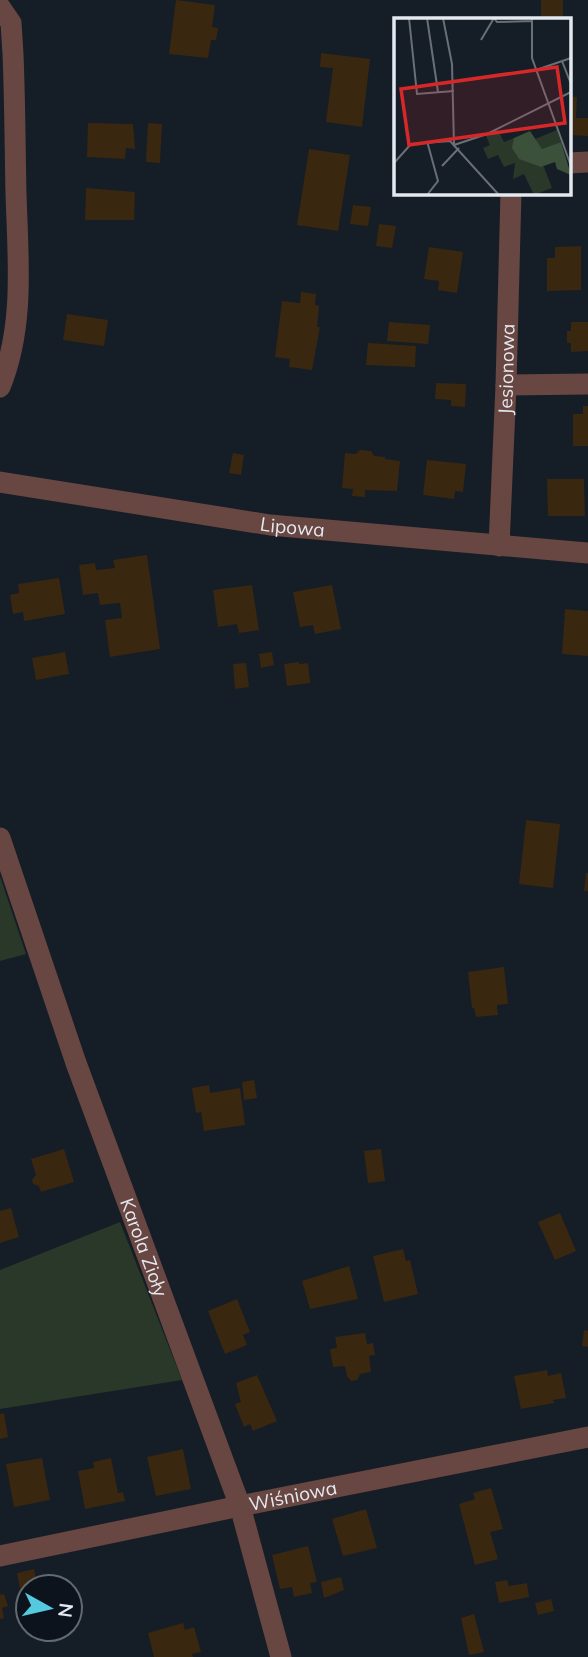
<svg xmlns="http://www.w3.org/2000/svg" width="588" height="1657" font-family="Mulish,sans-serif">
<rect width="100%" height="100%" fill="#151d26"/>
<!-- green -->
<g fill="#293828">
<polygon points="0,876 26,954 0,961"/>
<polygon points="120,1222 182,1380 0,1409 0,1270"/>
</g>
<!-- building -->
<g fill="#3a2710">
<polygon points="176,0 215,5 212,27 218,28 216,40 211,40 208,58 169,54"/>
<rect x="541" y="0" width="22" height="19"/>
<polygon points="321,53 370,59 362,127 326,122 333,68 320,67"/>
<polygon points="569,96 577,97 576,118 588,118 588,136 569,135"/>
<polygon points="88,123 133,124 135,149 126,148 125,159 87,157"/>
<polygon points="148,123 162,124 160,163 146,162"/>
<polygon points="309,149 350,155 338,231 297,225"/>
<polygon points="86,188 135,192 134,220 85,220"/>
<polygon points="353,205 371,207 368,226 350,224"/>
<polygon points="379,224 396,226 392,248 376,246"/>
<polygon points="581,246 581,290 547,291 547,258 555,258 555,247"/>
<polygon points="429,247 463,252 457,293 438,290 439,281 424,279"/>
<polygon points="301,292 316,294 315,305 319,306 317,327 320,327 312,370 289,367 290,359 275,357 282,301 300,303"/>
<polygon points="67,314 108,320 104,346 63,340"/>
<polygon points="389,322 430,325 428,344 387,341"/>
<polygon points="571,322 588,322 588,351 571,352 571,343 567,343 567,331 571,331"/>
<polygon points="368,343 416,346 415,367 366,365"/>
<polygon points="436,383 466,384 465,407 451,406 451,400 435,399"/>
<polygon points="583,406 588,406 588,446 573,446 573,414 583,414"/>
<polygon points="360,450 371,451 374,456 385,457 385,459 400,461 397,491 365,490 365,497 352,496 353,489 342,488 345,453 356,454"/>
<polygon points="233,453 244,455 241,475 229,473"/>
<polygon points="427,460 466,464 463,492 455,491 454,499 423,495"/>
<polygon points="547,479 584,479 585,516 548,516"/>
<polygon points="147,555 160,649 110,657 105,620 122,618 120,603 100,605 98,593 83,595 79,565 95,563 96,570 115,568 113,560"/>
<polygon points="59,578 65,614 24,621 23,612 13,614 10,595 19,593 18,584"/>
<polygon points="252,585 259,630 239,633 237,624 218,627 213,590"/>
<polygon points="332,585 341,629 315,634 313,625 300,627 293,592"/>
<polygon points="565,609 588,611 588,656 562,654"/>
<polygon points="65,652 69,674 36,680 32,658"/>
<polygon points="272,652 274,665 261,668 259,654"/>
<polygon points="299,662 299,664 308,663 310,683 287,686 284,664"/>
<polygon points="246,663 249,687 235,689 233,664"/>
<polygon points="526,820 560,824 553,888 519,884"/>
<polygon points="586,873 588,873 588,891 584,891"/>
<polygon points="504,967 508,1004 497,1005 498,1015 476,1017 474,1008 472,1008 468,972"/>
<polygon points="254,1080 257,1098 244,1100 242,1082"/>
<polygon points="209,1085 210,1093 240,1088 245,1125 204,1131 201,1112 196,1113 192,1088"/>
<polygon points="64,1149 74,1182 41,1192 39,1186 33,1184 32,1180 36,1175 31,1159"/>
<polygon points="381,1149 385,1181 368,1183 364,1151"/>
<polygon points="11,1208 19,1237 0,1243 0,1211"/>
<polygon points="560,1213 576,1251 555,1260 538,1222"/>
<polygon points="403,1249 406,1261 410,1260 418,1294 384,1302 373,1256"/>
<polygon points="349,1266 358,1299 310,1309 302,1281"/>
<polygon points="237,1299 250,1332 243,1335 247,1345 225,1354 208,1311"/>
<polygon points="584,1330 588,1331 588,1347 582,1346"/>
<polygon points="365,1333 367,1344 373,1343 375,1355 369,1356 371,1372 360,1374 357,1380 351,1381 347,1376 345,1366 333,1367 330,1349 337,1348 335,1337"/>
<polygon points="547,1370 548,1376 561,1373 566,1398 553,1400 554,1403 521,1409 514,1376"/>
<polygon points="257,1375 277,1421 253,1431 250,1424 244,1427 235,1404 241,1402 236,1383"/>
<polygon points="4,1413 8,1437 0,1439 0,1414"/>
<polygon points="183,1449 191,1489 156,1496 147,1457"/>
<polygon points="42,1458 50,1500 14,1507 6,1464"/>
<polygon points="111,1458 118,1493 123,1492 125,1501 85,1509 78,1471 94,1468 93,1462"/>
<polygon points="491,1488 503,1529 490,1532 498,1559 475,1565 459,1504 475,1499 473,1493"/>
<polygon points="366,1509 377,1548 343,1556 332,1519"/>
<polygon points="308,1546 317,1582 310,1583 312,1593 294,1597 292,1587 280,1589 272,1555"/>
<polygon points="34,1569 38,1587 28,1587 28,1608 24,1609 17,1573"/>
<polygon points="341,1577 344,1590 324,1598 321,1582"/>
<polygon points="507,1580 509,1586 527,1583 529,1597 499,1603 495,1582"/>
<polygon points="4,1594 8,1606 2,1608 4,1618 0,1619 0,1595"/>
<polygon points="551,1599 554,1611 538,1615 535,1603"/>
<polygon points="474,1614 484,1652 469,1655 461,1618"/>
<polygon points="183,1623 185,1630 194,1627 201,1652 192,1654 193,1657 154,1657 148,1633"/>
</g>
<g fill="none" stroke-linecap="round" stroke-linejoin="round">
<!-- street -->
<g stroke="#684642" stroke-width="21">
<path d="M0,7l11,16 2,31c2,47 2,93 3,140 2,65 9,132 -16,193"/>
<polyline points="569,163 588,162"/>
<polyline points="506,385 588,384"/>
<path id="s1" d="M0,482l270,43 318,28"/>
<path id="s2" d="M499,546l7,-161 5,-193"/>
<path id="s3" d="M0,838l76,225 164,443 41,151"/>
<path id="s4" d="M0,1556l240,-50 348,-69"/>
</g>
</g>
<g text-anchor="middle" stroke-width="5" stroke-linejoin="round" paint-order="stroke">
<!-- street labels -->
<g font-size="19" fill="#e4e9f0" stroke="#0c131d">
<text dy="7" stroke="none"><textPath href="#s2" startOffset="177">Jesionowa</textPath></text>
<text dy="7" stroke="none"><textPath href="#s1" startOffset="296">Lipowa</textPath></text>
<text dy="7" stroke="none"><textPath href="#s3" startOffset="434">Karola Zioły</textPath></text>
<text dy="7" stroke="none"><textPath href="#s4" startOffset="299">Wiśniowa</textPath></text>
</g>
</g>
<!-- overview -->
<g transform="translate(394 18)">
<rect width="177" height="177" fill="#151d26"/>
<path d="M104,112l6,12 10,-4 1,9 29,20 8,21 -18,7 -10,-21 -11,5 2,-16 -11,4 -6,-12 -10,4 -5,-11 7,-3 -4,-9zM163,112l4,12 -19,8 -7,-11z" fill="#293828"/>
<path d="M136,113l12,18 19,-7 10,33 -14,-6 -2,-7 -14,5 -22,-8 -7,-11 2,-10z" fill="#3b513a"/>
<path fill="none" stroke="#686f77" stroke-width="2" d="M15,0l8,76 37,-3M33,0l11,74M49,0l9,46 2,81 33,-11 84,-42M100,0l3,4 35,-1M138,0v40l39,108M87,22l13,-22M168,43l9,23M142,52l35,-12M33,123l11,40 -11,14M0,145l17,-19 39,-3 49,54M48,148l17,-18"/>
<path fill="#d62828" fill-opacity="0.15" stroke="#d62828" stroke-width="3.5" d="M163,49l8,56 -156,22 -8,-56z"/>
<rect width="177" height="177" fill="none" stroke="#e4e9f0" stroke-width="3.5"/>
</g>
<!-- north arrow -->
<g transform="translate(49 1608) rotate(98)"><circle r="33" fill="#0c131d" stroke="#626971" stroke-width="2"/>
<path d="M0-5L12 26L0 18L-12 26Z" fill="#55cadf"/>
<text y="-10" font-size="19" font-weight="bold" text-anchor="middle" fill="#e4e9f0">N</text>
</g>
</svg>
